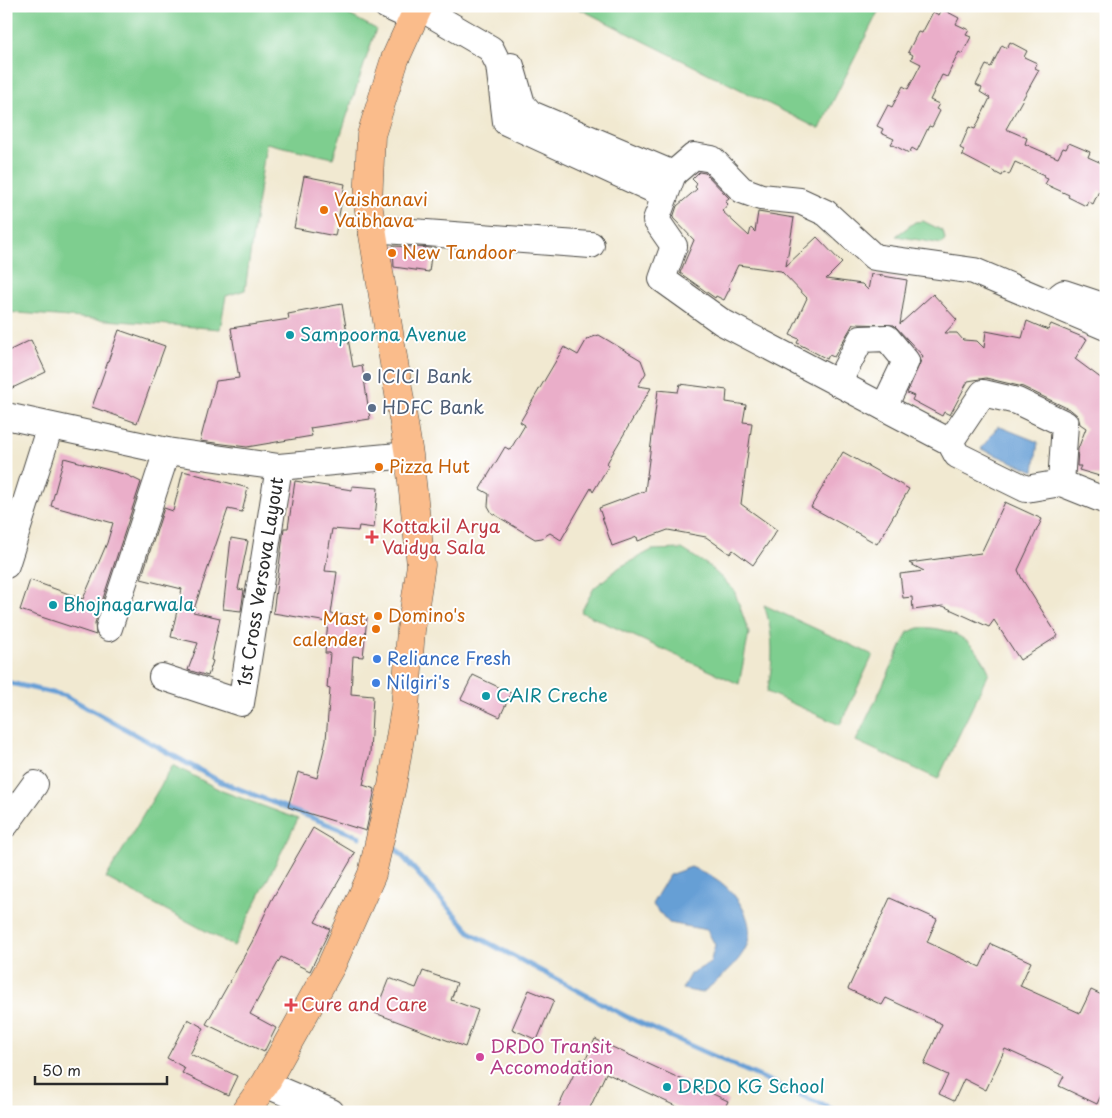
<svg xmlns="http://www.w3.org/2000/svg" width="1112" height="1118" font-family="'Playpen Sans',sans-serif">
<rect width="100%" height="100%" fill="#fff"/>
<filter id="ink" filterUnits="userSpaceOnUse"><feTurbulence type="fractalNoise" baseFrequency=".02" numOctaves="2"/><feDisplacementMap in="SourceGraphic" scale="10" xChannelSelector="R" yChannelSelector="G"/><feConvolveMatrix kernelMatrix="1 2 1 2 8 2 1 2 1" color-interpolation-filters="sRGB"/></filter>
<filter id="wash" filterUnits="userSpaceOnUse"><feTurbulence type="fractalNoise" baseFrequency=".0096" numOctaves="4" result="noise"/><feDisplacementMap in="SourceGraphic" scale="20" xChannelSelector="R" yChannelSelector="G"/><feGaussianBlur stdDeviation="1.12" result="paint"/><feColorMatrix in="noise" values="0 0 0 0 0 0 0 0 0 0 0 0 0 0 0 0 0 1.4 0 .05"/><feComposite in="paint" operator="in"/></filter>
<g filter="url(#wash)">
<rect width="100%" height="100%" fill="#f1e9d1"/>
<!-- green -->
<g fill="#7ece8f" stroke="#547c5d">
<polygon points="6,6 332,6 376,29 333,158 266,143 245,290 226,296 220,329 6,312"/>
<polygon points="574,6 881,6 819,129"/>
<polygon points="923,221 943,231 945,240 942,244 896,236 915,222"/>
<polygon points="682,549 709,566 734,590 749,633 739,684 581,612 594,588 620,567 652,550"/>
<path d="M764,605l109,50 -33,70 -73,-33c7,-30 7,-58 -3,-87z"/>
<path d="M919,628c33,-2 57,13 70,44l-51,107 -82,-38 52,-109z"/>
<polygon points="173,765 222,791 298,819 234,946 106,878"/>
</g>
<!-- water -->
<g fill="#669fd5" stroke="#486580">
<polygon points="998,426 1038,442 1034,471 981,449"/>
<path d="M691,867c7,3 15,6 22,10 21,12 44,43 34,68 -7,18 -30,36 -45,48l-20,-4 8,-15 20,-11 5,-18 -8,-15 -38,-7 -17,-19 17,-29z"/>
</g>
<g fill="none" stroke-linecap="round" stroke-linejoin="round">
<!-- stream -->
<g stroke="#669fd5" stroke-width="5">
<polyline points="6,682 66,696 219,781 360,837"/>
<polyline points="396,849 472,934 629,1018 838,1112"/>
</g>
</g>
<g id="blocks">
<!-- building -->
<g fill="#eaaec9">
<polygon points="942,9 959,18 956,24 969,30 966,35 971,37 962,54 959,52 947,77 942,75 930,100 939,104 936,109 940,111 932,127 929,126 917,151 912,148 909,153 891,144 894,139 881,133 883,129 877,126 888,105 892,107 903,86 908,89 921,64 911,59 913,55 908,52 918,32 922,33 933,12 939,15"/>
<polygon points="1010,42 1027,51 1024,57 1037,63 1035,68 1039,70 1006,129 1027,138 1025,144 1053,156 1058,158 1063,148 1066,149 1069,143 1090,152 1088,157 1106,165 1106,194 1099,191 1093,204 1088,201 1086,206 1068,197 1069,195 1045,184 1048,179 1043,177 1044,175 1015,162 1009,175 1004,172 1002,176 962,155 964,150 960,148 969,127 975,129 990,98 980,92 982,88 976,85 986,65 991,67 1002,45 1007,48"/>
<polygon points="699,172 705,173 729,198 725,201 728,204 722,211 749,236 751,228 755,232 758,212 794,218 786,266 817,237 842,263 826,279 862,284 868,290 871,274 907,280 900,324 933,294 957,320 945,333 957,333 963,340 977,341 984,348 986,331 1022,338 1027,321 1048,330 1051,324 1087,339 1075,359 1106,382 1106,478 1079,470 1081,466 1077,466 1078,449 1086,428 1080,424 1078,416 1071,410 1023,387 986,378 968,381 950,415 944,412 942,416 912,400 914,396 907,393 923,356 894,325 853,324 834,357 829,355 827,359 797,343 799,339 790,335 807,298 781,271 738,265 728,286 730,288 724,300 716,296 715,298 680,273 694,240 673,218 677,206 697,189 695,187 697,184 692,179"/>
<polygon points="304,176 345,184 335,236 294,228"/>
<polygon points="393,246 432,248 429,272 394,267"/>
<polygon points="342,304 353,367 362,365 370,419 310,428 312,436 247,447 200,441 216,381 239,378 231,328 289,319 288,314"/>
<polygon points="119,330 165,346 137,423 92,407"/>
<polygon points="599,335 641,360 646,373 638,386 651,388 607,463 609,465 593,492 591,488 561,540 550,533 542,538 535,539 492,513 488,506 489,494 480,489 505,447 510,450 525,425 520,422 564,347 578,355 587,339"/>
<polygon points="31,340 46,372 6,391 6,352"/>
<polygon points="680,384 727,390 726,402 746,405 743,422 752,423 741,504 777,530 753,565 733,550 730,554 706,537 668,530 638,541 637,537 612,546 599,508 645,491 658,390 678,392"/>
<polygon points="843,452 909,489 877,544 811,507"/>
<polygon points="64,458 127,475 141,482 95,623 96,635 20,610 30,580 83,599 107,543 113,523 51,506"/>
<polygon points="183,471 248,488 242,512 228,509 193,612 220,618 211,660 213,661 208,676 188,670 198,643 171,637 182,589 141,579 164,508 173,511"/>
<polygon points="295,481 352,490 352,486 378,488 374,528 359,526 358,531 332,529 325,571 337,572 331,614 367,617 363,657 353,656 351,694 373,696 370,753 363,785 375,789 366,831 288,807 298,772 317,778 326,740 330,689 327,688 330,653 325,653 328,622 273,613 284,528 288,528"/>
<polygon points="1005,502 1042,519 1018,570 1022,579 1058,636 1020,660 994,620 989,627 943,606 913,610 912,597 903,598 900,574 924,571 909,563 981,553"/>
<polygon points="231,538 248,541 238,589 244,590 241,611 223,609"/>
<polygon points="473,675 511,693 500,717 461,699"/>
<polygon points="313,828 355,853 315,922 330,929 310,971 281,957 250,1014 276,1028 264,1052 206,1024 252,942 271,901"/>
<polygon points="890,898 937,919 927,942 980,967 991,944 1031,962 1020,986 1080,1013 1091,990 1106,997 1106,1084 1097,1104 1059,1086 1064,1076 1005,1049 986,1090 964,1079 954,1101 939,1094 948,1075 924,1064 942,1024 886,998 882,1005 848,989"/>
<polygon points="423,971 457,983 451,1000 478,1010 465,1047 375,1013 389,978 416,988"/>
<polygon points="529,990 554,1000 537,1040 512,1029"/>
<polygon points="188,1019 204,1028 190,1054 237,1076 228,1095 182,1073 185,1068 167,1058"/>
<polygon points="595,1039 728,1101 723,1112 688,1112 606,1073 588,1112 556,1112 581,1059 585,1061"/>
</g>
</g>
</g>
<g filter="url(#ink)">
<use href="#blocks" fill-opacity="0" stroke="#494844" stroke-width="1"/>
<g fill="none" stroke-linecap="round" stroke-linejoin="round">
<defs>
<g id="minor">
<polyline points="387,6 413,18"/>
<polyline points="419,7 491,49 499,65 506,122 665,195"/>
<polyline points="511,66 522,104 531,114 673,174"/>
<polyline points="371,229 591,245"/>
<polyline points="1060,296 1064,293 1106,307"/>
<polyline points="1106,327 974,271 874,257 826,213 800,201 761,197 742,190 712,159 694,156 673,174 656,220 674,246 662,279 722,322 950,442 957,455 1026,489 1061,483 1106,501"/>
<polyline points="838,383 861,339 887,338 906,361 884,407"/>
<polyline points="6,416 167,451 279,467 409,455"/>
<polyline points="950,442 983,393 1017,401 1065,424 1061,483"/>
<polyline points="6,565 50,426"/>
<polyline points="109,628 167,451"/>
<polyline points="162,677 241,703 279,467"/>
<polyline points="6,824 35,784"/>
<polyline points="265,1084 331,1112"/>
</g>
<polyline id="major" points="245,1112 265,1084 331,966 372,874 392,786 405,708 411,630 421,565 409,455 368,204 371,135 395,59 419,6"/>
</defs>
<!-- minor casing -->
<use href="#minor" stroke="#494844" stroke-width="28"/>
<!-- major casing -->
<use href="#major" stroke="#494844" stroke-width="29"/>
<!-- minor -->
<use href="#minor" stroke="#fff" stroke-width="26"/>
<!-- major -->
<use href="#major" stroke="#fabc8b" stroke-width="28"/>
</g>
</g>
<!-- markers -->
<g fill="#e8710a" stroke="#fff" stroke-width="2">
<circle cx="324" cy="210" r="5"/>
<circle cx="392" cy="253" r="5"/>
<circle cx="379" cy="467" r="5"/>
<circle cx="378" cy="616" r="5"/>
<circle cx="376" cy="629" r="5"/>
</g>
<g fill="#0f9aa8" stroke="#fff" stroke-width="2">
<circle cx="290" cy="335" r="5"/>
<circle cx="53" cy="605" r="5"/>
<circle cx="486" cy="696" r="5"/>
<circle cx="667" cy="1087" r="5"/>
</g>
<g fill="#5c6f8a" stroke="#fff" stroke-width="2">
<circle cx="367" cy="377" r="5"/>
<circle cx="372" cy="408" r="5"/>
</g>
<g fill="#e0444e" stroke="#fff" stroke-width="2">
<path d="M369.5 529.5h5v5h5v5h-5v5h-5v-5h-5v-5h5z"/>
<path d="M288.5 997.5h5v5h5v5h-5v5h-5v-5h-5v-5h5z"/>
</g>
<g fill="#3f7fe0" stroke="#fff" stroke-width="2">
<circle cx="377" cy="659" r="5"/>
<circle cx="376" cy="683" r="5"/>
</g>
<circle fill="#d1479c" stroke="#fff" stroke-width="2" cx="480" cy="1057" r="5"/>
<g text-anchor="middle" stroke-width="4" stroke-linejoin="round" paint-order="stroke">
<!-- food labels -->
<g font-size="18" fill="#c56008" stroke="#fff" text-anchor="start">
<text x="334" y="206">Vaishanavi<tspan x="334" dy="21">Vaibhava</tspan></text>
<text x="402" y="259">New Tandoor</text>
<text x="389" y="473">Pizza Hut</text>
<text x="388" y="622">Domino's</text>
<text x="366" y="625" text-anchor="end">Mast<tspan x="366" dy="21">calender</tspan></text>
</g>
<!-- culture labels -->
<g font-size="18" fill="#0d838f" stroke="#fff" text-anchor="start">
<text x="300" y="341">Sampoorna Avenue</text>
<text x="63" y="611">Bhojnagarwala</text>
<text x="496" y="702">CAIR Creche</text>
<text x="677" y="1093">DRDO KG School</text>
</g>
<!-- service labels -->
<g font-size="18" fill="#4e5e75" stroke="#fff" text-anchor="start">
<text x="377" y="383">ICICI Bank</text>
<text x="382" y="414">HDFC Bank</text>
</g>
<!-- health labels -->
<g font-size="18" fill="#be3a42" stroke="#fff" text-anchor="start">
<text x="382" y="533">Kottakil Arya<tspan x="382" dy="21">Vaidya Sala</tspan></text>
<text x="301" y="1011">Cure and Care</text>
</g>
<!-- street labels -->
<g font-size="18" fill="#2b2b2b" stroke="#fff">
<text transform="translate(261 582) rotate(-81)" y="6">1st Cross Versova Layout</text>
</g>
<!-- shop labels -->
<g font-size="18" fill="#366cbe" stroke="#fff" text-anchor="start">
<text x="387" y="665">Reliance Fresh</text>
<text x="386" y="689">Nilgiri's</text>
</g>
<!-- hotel labels -->
<g font-size="18" fill="#b23c85" stroke="#fff" text-anchor="start">
<text x="490" y="1053">DRDO Transit<tspan x="490" dy="21">Accomodation</tspan></text>
</g>
</g>
<!-- margin -->
<rect width="1112" height="1118" fill="none" stroke="#fff" stroke-width="25"/>
<!-- scale -->
<path d="M35 1076v8h132v-8" fill="none" stroke="#2b2b2b" stroke-width="2.5"/>
<text x="42" y="1076" font-size="15" fill="#2b2b2b" stroke="#ffffff" stroke-width="4" paint-order="stroke">50 m</text>
</svg>
